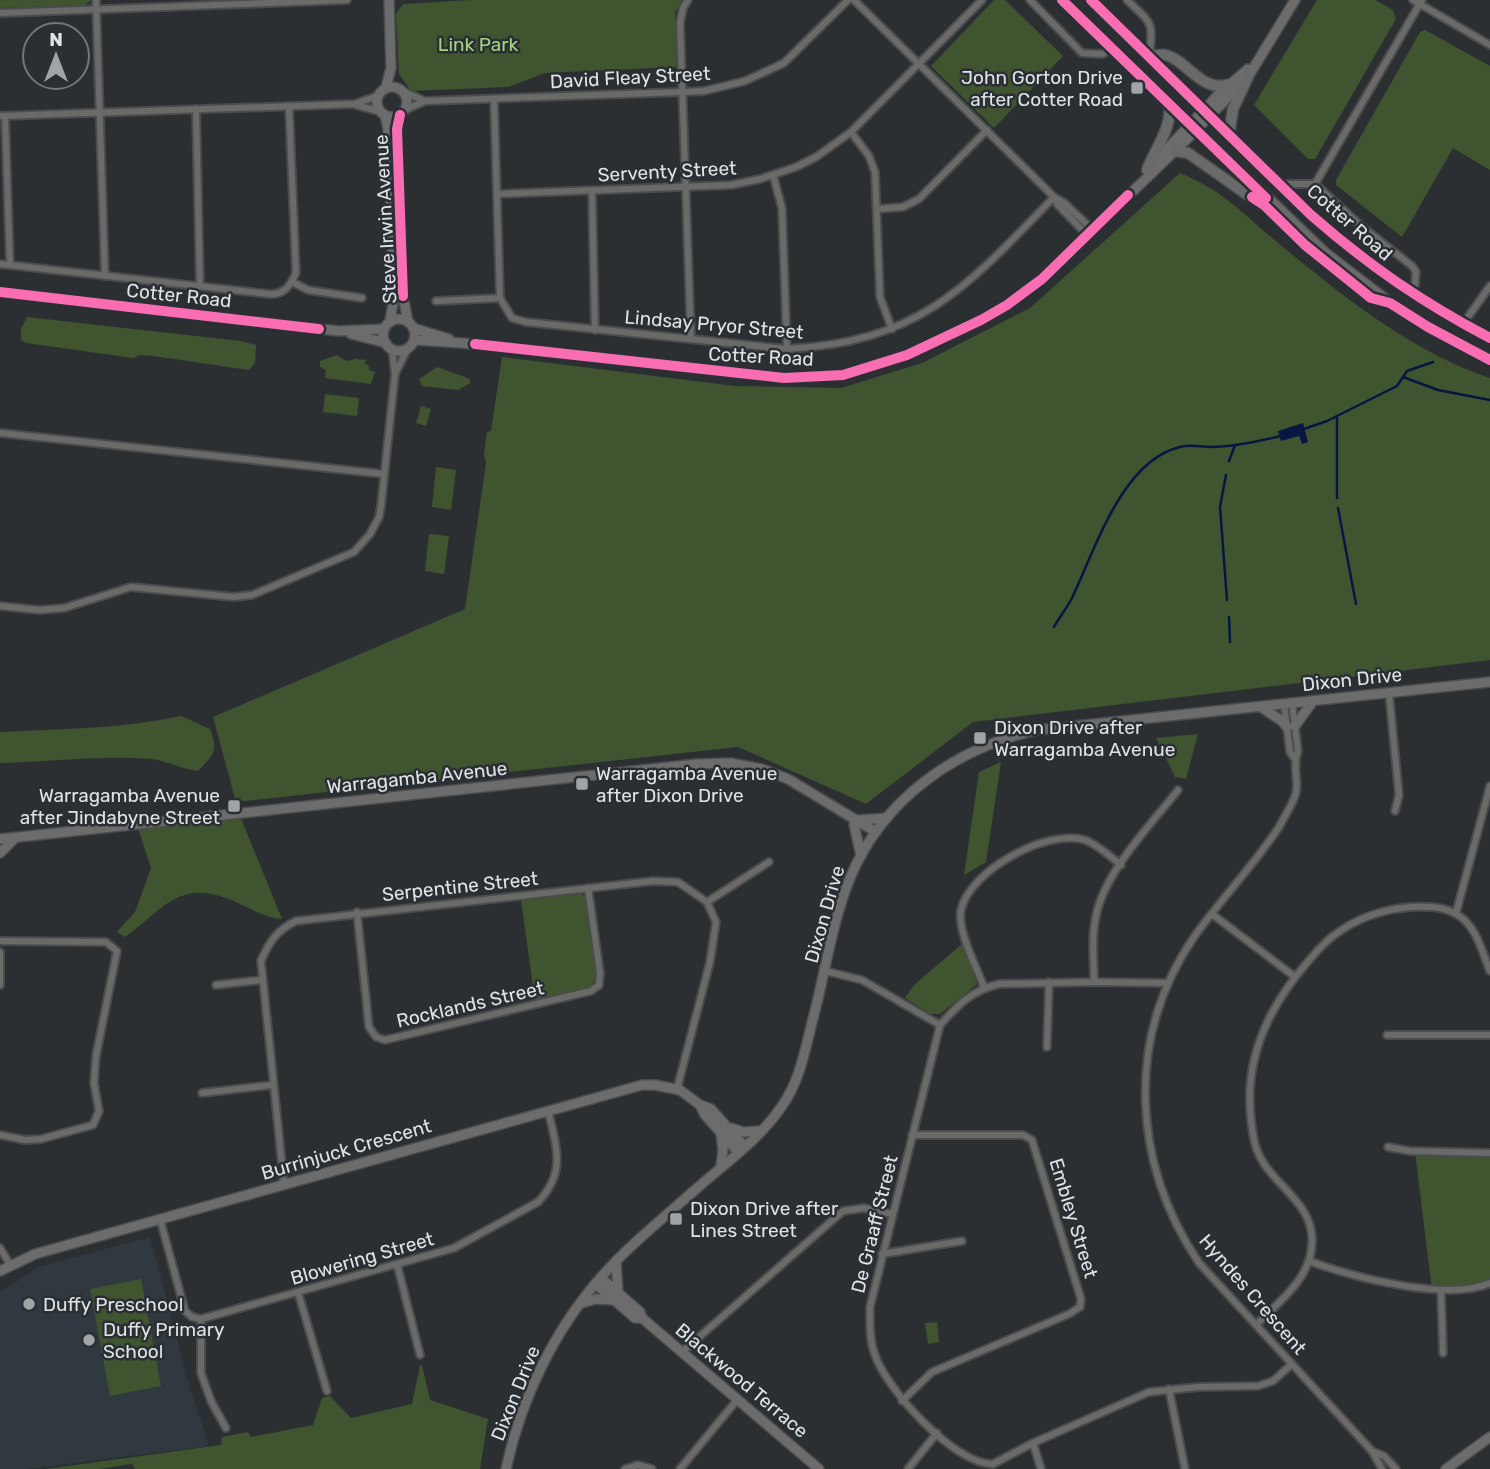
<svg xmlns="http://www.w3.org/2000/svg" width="1490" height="1469" font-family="Rubik,sans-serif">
<rect width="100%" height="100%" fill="#2c2f32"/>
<!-- built -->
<polygon fill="#303840" points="150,1237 190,1388 209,1446 27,1469 0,1469 0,1292 39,1267"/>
<!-- green -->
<g fill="#3f542f">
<polygon points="0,0 91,0 85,5 0,8"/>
<polygon points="471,0 682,0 675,12 677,67 545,73 508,87 411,91 399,74 396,14 403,4"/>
<polygon points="994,0 1005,0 1063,56 994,128 931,66"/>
<polygon points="1317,0 1375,0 1393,10 1396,19 1315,159 1308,159 1254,105"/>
<polygon points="1425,30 1490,66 1490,170 1453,148 1402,237 1336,185 1336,180 1420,32"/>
<path d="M1180,173c41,17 58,36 91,64 64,53 139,115 219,141v282l-517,62 -107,82 -128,-57 -502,55 -23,-85 252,-108 21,-146 -2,-9 3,-22 4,-1 11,-74 233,29 106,2 81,-25 108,-55z"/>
<polygon points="27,317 240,341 256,345 255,363 249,370 153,356 141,355 133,358 26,343 21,340 21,329"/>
<polygon points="337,355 346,361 356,359 366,360 365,363 369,366 369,370 375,372 371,384 325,378 326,370 320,367 320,361"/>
<polygon points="437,367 470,379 470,383 458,390 422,386 419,379"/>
<polygon points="325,394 359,398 357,416 323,412"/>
<polygon points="421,406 431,409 426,426 416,423"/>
<polygon points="436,467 456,470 451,510 432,507"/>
<polygon points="429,534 449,536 444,574 425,571"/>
<path d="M181,716l29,13c9,23 3,26 -12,42 -16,-2 -31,-10 -47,-12 -50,-4 -101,3 -151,4v-31c61,-3 121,-3 181,-16z"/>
<polygon points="1198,734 1186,779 1175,777 1156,738"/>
<polygon points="1001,762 986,862 964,875 979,772"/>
<path d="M240,816l42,103c-16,-1 -31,-10 -46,-17 -56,-25 -70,5 -111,35l-8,-5 18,-20 16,-44 -13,-40z"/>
<polygon points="580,893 585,896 588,905 596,978 589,989 535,1001 521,900"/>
<polygon points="962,944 977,984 940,1014 931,1014 905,998 914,985"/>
<path d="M1415,1152l75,3v128c-16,11 -39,12 -58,7z"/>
<polygon points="141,1279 161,1386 110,1396 90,1289"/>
<polygon points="937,1322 939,1342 928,1344 925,1323"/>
<polygon points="420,1365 422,1365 430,1400 488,1419 480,1469 135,1469 132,1464 99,1469 46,1469 221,1445 222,1437 248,1432 251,1437 313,1425 322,1398 330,1396 351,1418 412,1404"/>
</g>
<!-- water -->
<polygon fill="#071643" points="1303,423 1308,442 1302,444 1299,436 1281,441 1278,431"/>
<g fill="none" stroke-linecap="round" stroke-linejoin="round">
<!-- stream -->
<g stroke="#071643" stroke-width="2.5">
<polyline points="1403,377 1438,390 1490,400"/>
<polyline points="1337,418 1337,498"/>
<polyline points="1304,429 1327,421 1397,386 1407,371 1433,362"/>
<polyline points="1229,461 1235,445"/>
<polyline points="1226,475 1220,507 1227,600"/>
<polyline points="1338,508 1356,604"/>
<polyline points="1229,617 1230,642"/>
<path d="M1054,627c5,-9 12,-18 17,-27 24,-49 50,-139 109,-153 11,-3 20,0 32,0 22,0 48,-6 69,-11"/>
</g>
<defs>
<g id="street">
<polyline points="96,0 105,276"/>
<polyline points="688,0 683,8 680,23 691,339"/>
<polyline points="854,0 1054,197 1063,202 1093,230"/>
<polyline points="1030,0 1082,53 1102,54 1112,49"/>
<path d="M1127,0c25,24 27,21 22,56"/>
<polyline points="1413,0 1490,45"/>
<polyline points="0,13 347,0"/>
<polyline points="402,91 425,101"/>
<path d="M494,99l6,199 12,20 14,4 261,27c133,-7 180,-62 267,-152"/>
<polyline points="356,105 381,112"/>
<polyline points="196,109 200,286"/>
<polyline points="405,110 425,101 683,92 704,91 745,81 784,63 848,0"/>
<polyline points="0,116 354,104 378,96"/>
<polyline points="5,116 10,265"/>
<polyline points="851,132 869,156 875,172 880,297 892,329"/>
<polyline points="773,175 782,208 787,349"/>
<polyline points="1280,184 1315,184 1361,226 1412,266 1416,272 1414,296"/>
<polyline points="1315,184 1422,0"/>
<polyline points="592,191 595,330"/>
<polyline points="497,194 731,185 760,179 796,167 816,157 851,132 982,0"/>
<polyline points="1055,198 1058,205 1088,236"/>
<polyline points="877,209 903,207 919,199 987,130"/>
<path d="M0,264l269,30c15,1 21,-8 27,-21l-7,-167"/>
<polyline points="292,282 308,290 362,298"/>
<polyline points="436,301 500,298"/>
<polyline points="1463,324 1490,286"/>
<polyline points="395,374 408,348"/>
<polyline points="0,433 384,474"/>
<polyline points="0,606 39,610 64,608 131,587 234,597 252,595 354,552 370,534 379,517 381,506 395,374 392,349"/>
<polyline points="1389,693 1399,795 1395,811"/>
<path d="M1292,703l6,48c-6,14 1,29 -2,42 -3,11 -12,24 -17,34 -24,37 -59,73 -85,110 -69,101 -62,226 5,326l173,188 10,18"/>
<polyline points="1284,704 1290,752 1295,759"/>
<polyline points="707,902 769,862"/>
<polyline points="357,912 369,1027 376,1037 385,1040 591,991 599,985 600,973 588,888"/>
<polyline points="1456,913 1490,786"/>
<polyline points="1212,914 1295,977"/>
<polyline points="0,941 106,942 117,951 96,1056 94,1083 99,1111 93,1125 41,1139 25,1140 0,1135"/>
<polyline points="0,952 0,985"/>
<polyline points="825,971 862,980 940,1025"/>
<path d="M1094,982c0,-22 -3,-44 2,-66 9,-45 54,-90 82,-126"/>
<path d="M1168,983l-74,-1 -95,2c-27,6 -41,21 -59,41l-70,282c0,16 -1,32 5,48 12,35 80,110 118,109l40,-21 116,-51 49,-5 60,-1 15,-5 19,-17"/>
<polyline points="216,985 261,980"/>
<path d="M984,987c-7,-19 -27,-56 -23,-77 8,-39 86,-82 124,-70 13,5 25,16 36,25"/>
<polyline points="1387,1035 1490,1035"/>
<polyline points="1047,1047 1049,982"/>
<polyline points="202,1093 272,1085"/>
<polyline points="1388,1147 1410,1151 1490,1153"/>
<path d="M284,1184l-23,-223c8,-19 16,-31 35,-40l357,-40 25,1 29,20 9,20 -6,40 -33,127"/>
<path d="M160,1219l25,92 7,6 9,2 253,-71 84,-46c29,-30 18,-56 10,-92"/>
<polyline points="0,1248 11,1266"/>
<polyline points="882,1254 962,1241"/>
<path d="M1309,1261c43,16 139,41 181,22"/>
<polyline points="397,1264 420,1355"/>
<polyline points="1441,1291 1443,1353"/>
<polyline points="298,1292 327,1391"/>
<polyline points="201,1319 201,1373 211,1401 226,1428"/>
<path d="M1257,1324c23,-23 54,-46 55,-81 2,-42 -42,-58 -55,-93 -4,-10 -5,-21 -6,-31 -7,-59 17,-111 55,-155 10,-12 20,-24 34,-33 26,-18 59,-26 91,-24 41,3 46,31 59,64"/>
<polyline points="682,1352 843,1211 864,1208 892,1214"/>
<polyline points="1169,1389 1185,1469"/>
<polyline points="902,1401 932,1372 1069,1314 1080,1307 1081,1299 1032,1140 1023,1135 912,1135"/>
<polyline points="1033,1443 1041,1469"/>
<polyline points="1372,1451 1384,1456 1396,1469"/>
<polyline points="625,1469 638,1465 652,1469"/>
<polyline points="680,1469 737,1400"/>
<polyline points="908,1469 937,1433"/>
</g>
<g id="secondary">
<circle cx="392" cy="102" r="15"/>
<polyline points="386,87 391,68 389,0"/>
<polyline points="385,115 388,129 394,297 390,322"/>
<polyline points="400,115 397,129 403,296 408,322"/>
<polyline points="1152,165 1217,96 1248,69"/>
<polyline points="0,292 339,331 384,329"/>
<circle cx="399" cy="335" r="16"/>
<polyline points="413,328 449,339"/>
<polyline points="351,334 386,343"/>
<polyline points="414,340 462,343 784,378 843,375 907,355 981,320 1007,305 1042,279 1184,142 1248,77 1295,0"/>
<polyline points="1261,707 1282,721 1287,727"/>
<polyline points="1295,726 1313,701"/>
<polyline points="858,820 887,818"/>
<polyline points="854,824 861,856"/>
<polyline points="0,839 697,764 730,763 762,769 788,779 876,832"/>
<polyline points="0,853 15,838"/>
<polyline points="700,1105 705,1115 738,1152"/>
<polyline points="731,1128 743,1132 761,1131"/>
<polyline points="721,1134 723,1149 721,1167"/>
<polyline points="616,1261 618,1293"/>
<polyline points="0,1271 35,1254 642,1085 655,1085 680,1090 700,1105 711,1109 744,1146"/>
<polyline points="601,1278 640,1312 642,1318 819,1469"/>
<polyline points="596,1284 635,1318 642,1318"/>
<polyline points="582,1303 596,1299 613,1300"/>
<path d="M506,1469c15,-70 48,-139 96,-193 28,-31 61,-58 93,-86 29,-26 65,-51 87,-84 20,-28 24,-63 33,-95 11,-44 18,-91 35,-133 33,-79 105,-130 187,-148l453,-48"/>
<polyline points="1446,1469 1490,1437"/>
</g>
<g id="primary">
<polyline points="1062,0 1325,253 1390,303 1428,327 1490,360"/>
<path d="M1091,0l220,215c57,50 112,88 179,123"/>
<path d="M1149,56c4,0 12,-2 17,-1 22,6 36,39 64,29"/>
<polyline points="1229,135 1233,109 1248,77"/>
<polyline points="1175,151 1188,153 1269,210"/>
<path d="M1147,170c8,-21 26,-43 22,-66"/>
<polyline points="1295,235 1369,297"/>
</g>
</defs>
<!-- street casing -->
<use href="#street" stroke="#4a4c4e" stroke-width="10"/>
<!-- secondary casing -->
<use href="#secondary" stroke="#4a4c4e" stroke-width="12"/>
<!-- primary casing -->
<use href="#primary" stroke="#4a4c4e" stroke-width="13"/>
<!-- street -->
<use href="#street" stroke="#6a6a69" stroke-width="6"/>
<!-- secondary -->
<use href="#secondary" stroke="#6c6c6d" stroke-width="9"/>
<!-- primary -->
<use href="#primary" stroke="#6a6a6a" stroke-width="10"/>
<defs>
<g id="cycleway">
<polyline points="1062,0 1266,198"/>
<path d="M1091,0l220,215c57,50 112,88 179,123"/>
<polyline points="400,115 397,129 403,296"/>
<polyline points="1252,197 1264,205 1305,245 1371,298 1390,303 1428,327 1490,360"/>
<polyline points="0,292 319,329"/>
<polyline points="475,344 784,378 843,375 907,355 981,320 1007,305 1042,279 1128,195"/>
</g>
</defs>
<!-- cycleway casing -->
<use href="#cycleway" stroke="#2a2f34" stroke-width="15"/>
<!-- cycleway -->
<use href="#cycleway" stroke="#f96db3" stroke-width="10"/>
</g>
<!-- markers -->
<g fill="#a1a4a7" stroke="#2a2f34" stroke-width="2.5">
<rect x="1130" y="81" width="14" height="14" rx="3.5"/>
<rect x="973" y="731" width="14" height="14" rx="3.5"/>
<rect x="575" y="777" width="14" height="14" rx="3.5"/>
<rect x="227" y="799" width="14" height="14" rx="3.5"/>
<rect x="669" y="1212" width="14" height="14" rx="3.5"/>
<circle cx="29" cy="1304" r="7"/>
<circle cx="89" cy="1340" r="7"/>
</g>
<g text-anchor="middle" stroke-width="5" stroke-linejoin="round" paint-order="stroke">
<!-- park labels -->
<g font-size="19" fill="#a3d57e" stroke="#2a2f34">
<text x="478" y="51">Link Park</text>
</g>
<!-- street labels -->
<g font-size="19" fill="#e0e3e6" stroke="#2a2f34">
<text transform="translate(630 77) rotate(-3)" y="7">David Fleay Street</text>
<text transform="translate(667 171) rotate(-3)" y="7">Serventy Street</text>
<text transform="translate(385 219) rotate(-93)" y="7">Steve Irwin Avenue</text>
<text transform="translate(1350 222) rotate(41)" y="7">Cotter Road</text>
<text transform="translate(179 295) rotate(6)" y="7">Cotter Road</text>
<text transform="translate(714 324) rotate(5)" y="7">Lindsay Pryor Street</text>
<text transform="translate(761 356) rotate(3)" y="7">Cotter Road</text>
<text transform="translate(1352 679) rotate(-6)" y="7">Dixon Drive</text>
<text transform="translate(417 777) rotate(-6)" y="7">Warragamba Avenue</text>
<text transform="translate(460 886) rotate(-6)" y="7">Serpentine Street</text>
<text transform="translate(824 914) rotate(-74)" y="7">Dixon Drive</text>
<text transform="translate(470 1004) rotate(-13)" y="7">Rocklands Street</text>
<text transform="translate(346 1149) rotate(-16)" y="7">Burrinjuck Crescent</text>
<text transform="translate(1074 1218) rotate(73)" y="7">Embley Street</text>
<text transform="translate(874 1224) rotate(-76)" y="7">De Graaff Street</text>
<text transform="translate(362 1258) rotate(-16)" y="7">Blowering Street</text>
<text transform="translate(1253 1294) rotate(49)" y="7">Hyndes Crescent</text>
<text transform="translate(742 1380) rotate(40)" y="7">Blackwood Terrace</text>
<text transform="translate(515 1393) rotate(-68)" y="7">Dixon Drive</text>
</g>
<!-- poi labels -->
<g font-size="19" fill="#e0e3e6" stroke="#2a2f34" text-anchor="start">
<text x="1123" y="84" text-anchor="end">John Gorton Drive<tspan x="1123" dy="22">after Cotter Road</tspan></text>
<text x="994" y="734">Dixon Drive after<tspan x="994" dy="22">Warragamba Avenue</tspan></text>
<text x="596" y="780">Warragamba Avenue<tspan x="596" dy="22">after Dixon Drive</tspan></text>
<text x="220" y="802" text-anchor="end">Warragamba Avenue<tspan x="220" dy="22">after Jindabyne Street</tspan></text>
<text x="690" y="1215">Dixon Drive after<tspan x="690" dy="22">Lines Street</tspan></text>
<text x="43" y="1311">Duffy Preschool</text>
<text x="103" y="1336">Duffy Primary<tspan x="103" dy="22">School</tspan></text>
</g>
</g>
<!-- north arrow -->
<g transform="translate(56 56)"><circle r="33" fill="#2a2f34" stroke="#73777b" stroke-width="2"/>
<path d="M0-5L12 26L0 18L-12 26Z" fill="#a1a4a7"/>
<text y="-10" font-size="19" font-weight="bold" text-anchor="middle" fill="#e0e3e6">N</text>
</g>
</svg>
